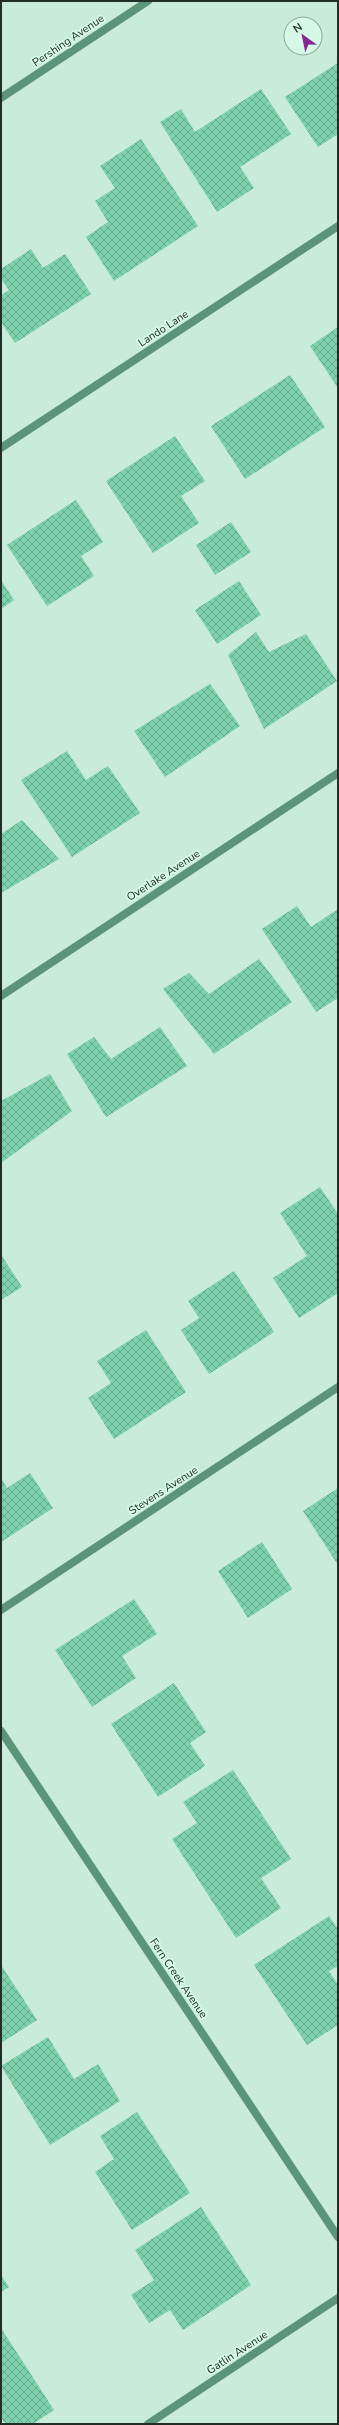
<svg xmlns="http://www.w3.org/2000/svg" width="339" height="2425" font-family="'Nunito Sans',sans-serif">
<defs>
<pattern id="building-cross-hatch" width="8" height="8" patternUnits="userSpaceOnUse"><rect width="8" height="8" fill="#7dd2ab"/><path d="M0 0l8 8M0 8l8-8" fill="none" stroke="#66ab8b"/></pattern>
</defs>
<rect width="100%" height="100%" fill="#c8ecd9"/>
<!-- building -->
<g fill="url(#building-cross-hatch)">
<polygon points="338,63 338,134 318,147 285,97"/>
<polygon points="261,89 291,134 240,167 254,188 217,212 160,122 181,109 195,132"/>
<polygon points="141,139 198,226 114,281 86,237 108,222 95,201 115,188 100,166"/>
<polygon points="31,249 43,268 65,254 91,294 15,343 1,322 1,295 9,290 1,279 1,269"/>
<polygon points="338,327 338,388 310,346"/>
<polygon points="290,375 325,427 245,479 211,426"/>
<polygon points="175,436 205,481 181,496 199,523 153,553 106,481"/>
<polygon points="76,500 103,542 81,556 94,576 47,606 7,545"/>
<polygon points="231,522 251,552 215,575 196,545"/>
<polygon points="1,580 14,600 1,609"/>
<polygon points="239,581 261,615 217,644 195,610"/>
<polygon points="256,632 269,652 306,634 337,681 264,729 228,655"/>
<polygon points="210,684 240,726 165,777 134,731"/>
<polygon points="67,751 86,780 108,766 140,813 72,857 21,780"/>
<polygon points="22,820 59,859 1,893 1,834"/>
<polygon points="297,906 311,927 338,909 338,998 316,1012 262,929"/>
<polygon points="259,959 292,1002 214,1054 163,989 189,973 209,994"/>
<polygon points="160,1027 187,1066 106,1117 67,1054 94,1037 111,1059"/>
<polygon points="50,1074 72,1111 1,1163 1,1101"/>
<polygon points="320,1187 338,1214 338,1293 299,1318 273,1278 307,1256 280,1213"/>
<polygon points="2,1256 22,1287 1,1300 1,1257"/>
<polygon points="234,1271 274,1332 209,1374 181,1330 199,1318 188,1301"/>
<polygon points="146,1330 186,1392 114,1439 88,1398 111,1383 97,1361"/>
<polygon points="30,1473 53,1508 1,1542 1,1478 7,1488"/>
<polygon points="338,1488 338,1565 303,1511"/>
<polygon points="262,1542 292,1589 248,1618 218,1571"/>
<polygon points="134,1599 157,1634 122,1656 136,1678 92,1707 55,1650"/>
<polygon points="174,1683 206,1732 190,1743 205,1766 158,1797 111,1724"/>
<polygon points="233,1770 291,1859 261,1878 281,1908 236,1938 172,1839 197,1823 183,1802"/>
<polygon points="329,1916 338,1929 338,1966 329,1971 338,1985 338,2025 307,2045 254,1965"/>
<polygon points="1,1965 37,2020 1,2043"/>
<polygon points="48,2037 74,2079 98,2064 120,2101 50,2145 1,2066"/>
<polygon points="137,2112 190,2193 132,2230 95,2172 114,2159 100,2136"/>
<polygon points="201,2207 251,2285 183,2330 170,2310 149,2323 131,2295 154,2280 135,2250"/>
<polygon points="1,2275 9,2287 1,2292"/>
<polygon points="1,2328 54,2410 33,2424 5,2424 1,2417"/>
</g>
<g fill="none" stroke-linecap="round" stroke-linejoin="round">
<!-- minor -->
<g stroke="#5c947a" stroke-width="8">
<polyline points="1,448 338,226"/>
<polyline points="1,996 338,773"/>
<polyline points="1,1610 338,1387"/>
</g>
<!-- tertiary -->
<g stroke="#5c947a" stroke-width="8">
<polyline points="1,98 148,1"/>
<polyline points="1,1731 338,2237"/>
<polyline points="148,2424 338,2298"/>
</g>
</g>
<g text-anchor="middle" stroke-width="3.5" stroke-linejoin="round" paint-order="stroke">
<!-- street labels -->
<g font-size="11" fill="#202e27" stroke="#d5f9e6">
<text transform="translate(68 40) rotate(-34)" y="4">Pershing Avenue</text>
<text transform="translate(163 328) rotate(-33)" y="4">Lando Lane</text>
<text transform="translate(163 875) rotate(-33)" y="4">Overlake Avenue</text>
<text transform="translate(163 1490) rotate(-33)" y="4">Stevens Avenue</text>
<text transform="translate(179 1978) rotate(56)" y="4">Fern Creek Avenue</text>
<text transform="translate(237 2352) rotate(-33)" y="4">Gatlin Avenue</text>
</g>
</g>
<!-- border -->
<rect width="339" height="2425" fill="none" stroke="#202e27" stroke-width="4"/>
<!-- north arrow -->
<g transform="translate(303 36) rotate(327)"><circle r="19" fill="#d5f9e6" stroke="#8da89a"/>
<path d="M0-3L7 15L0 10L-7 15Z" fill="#872791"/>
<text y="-6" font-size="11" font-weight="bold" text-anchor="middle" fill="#202e27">N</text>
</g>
</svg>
